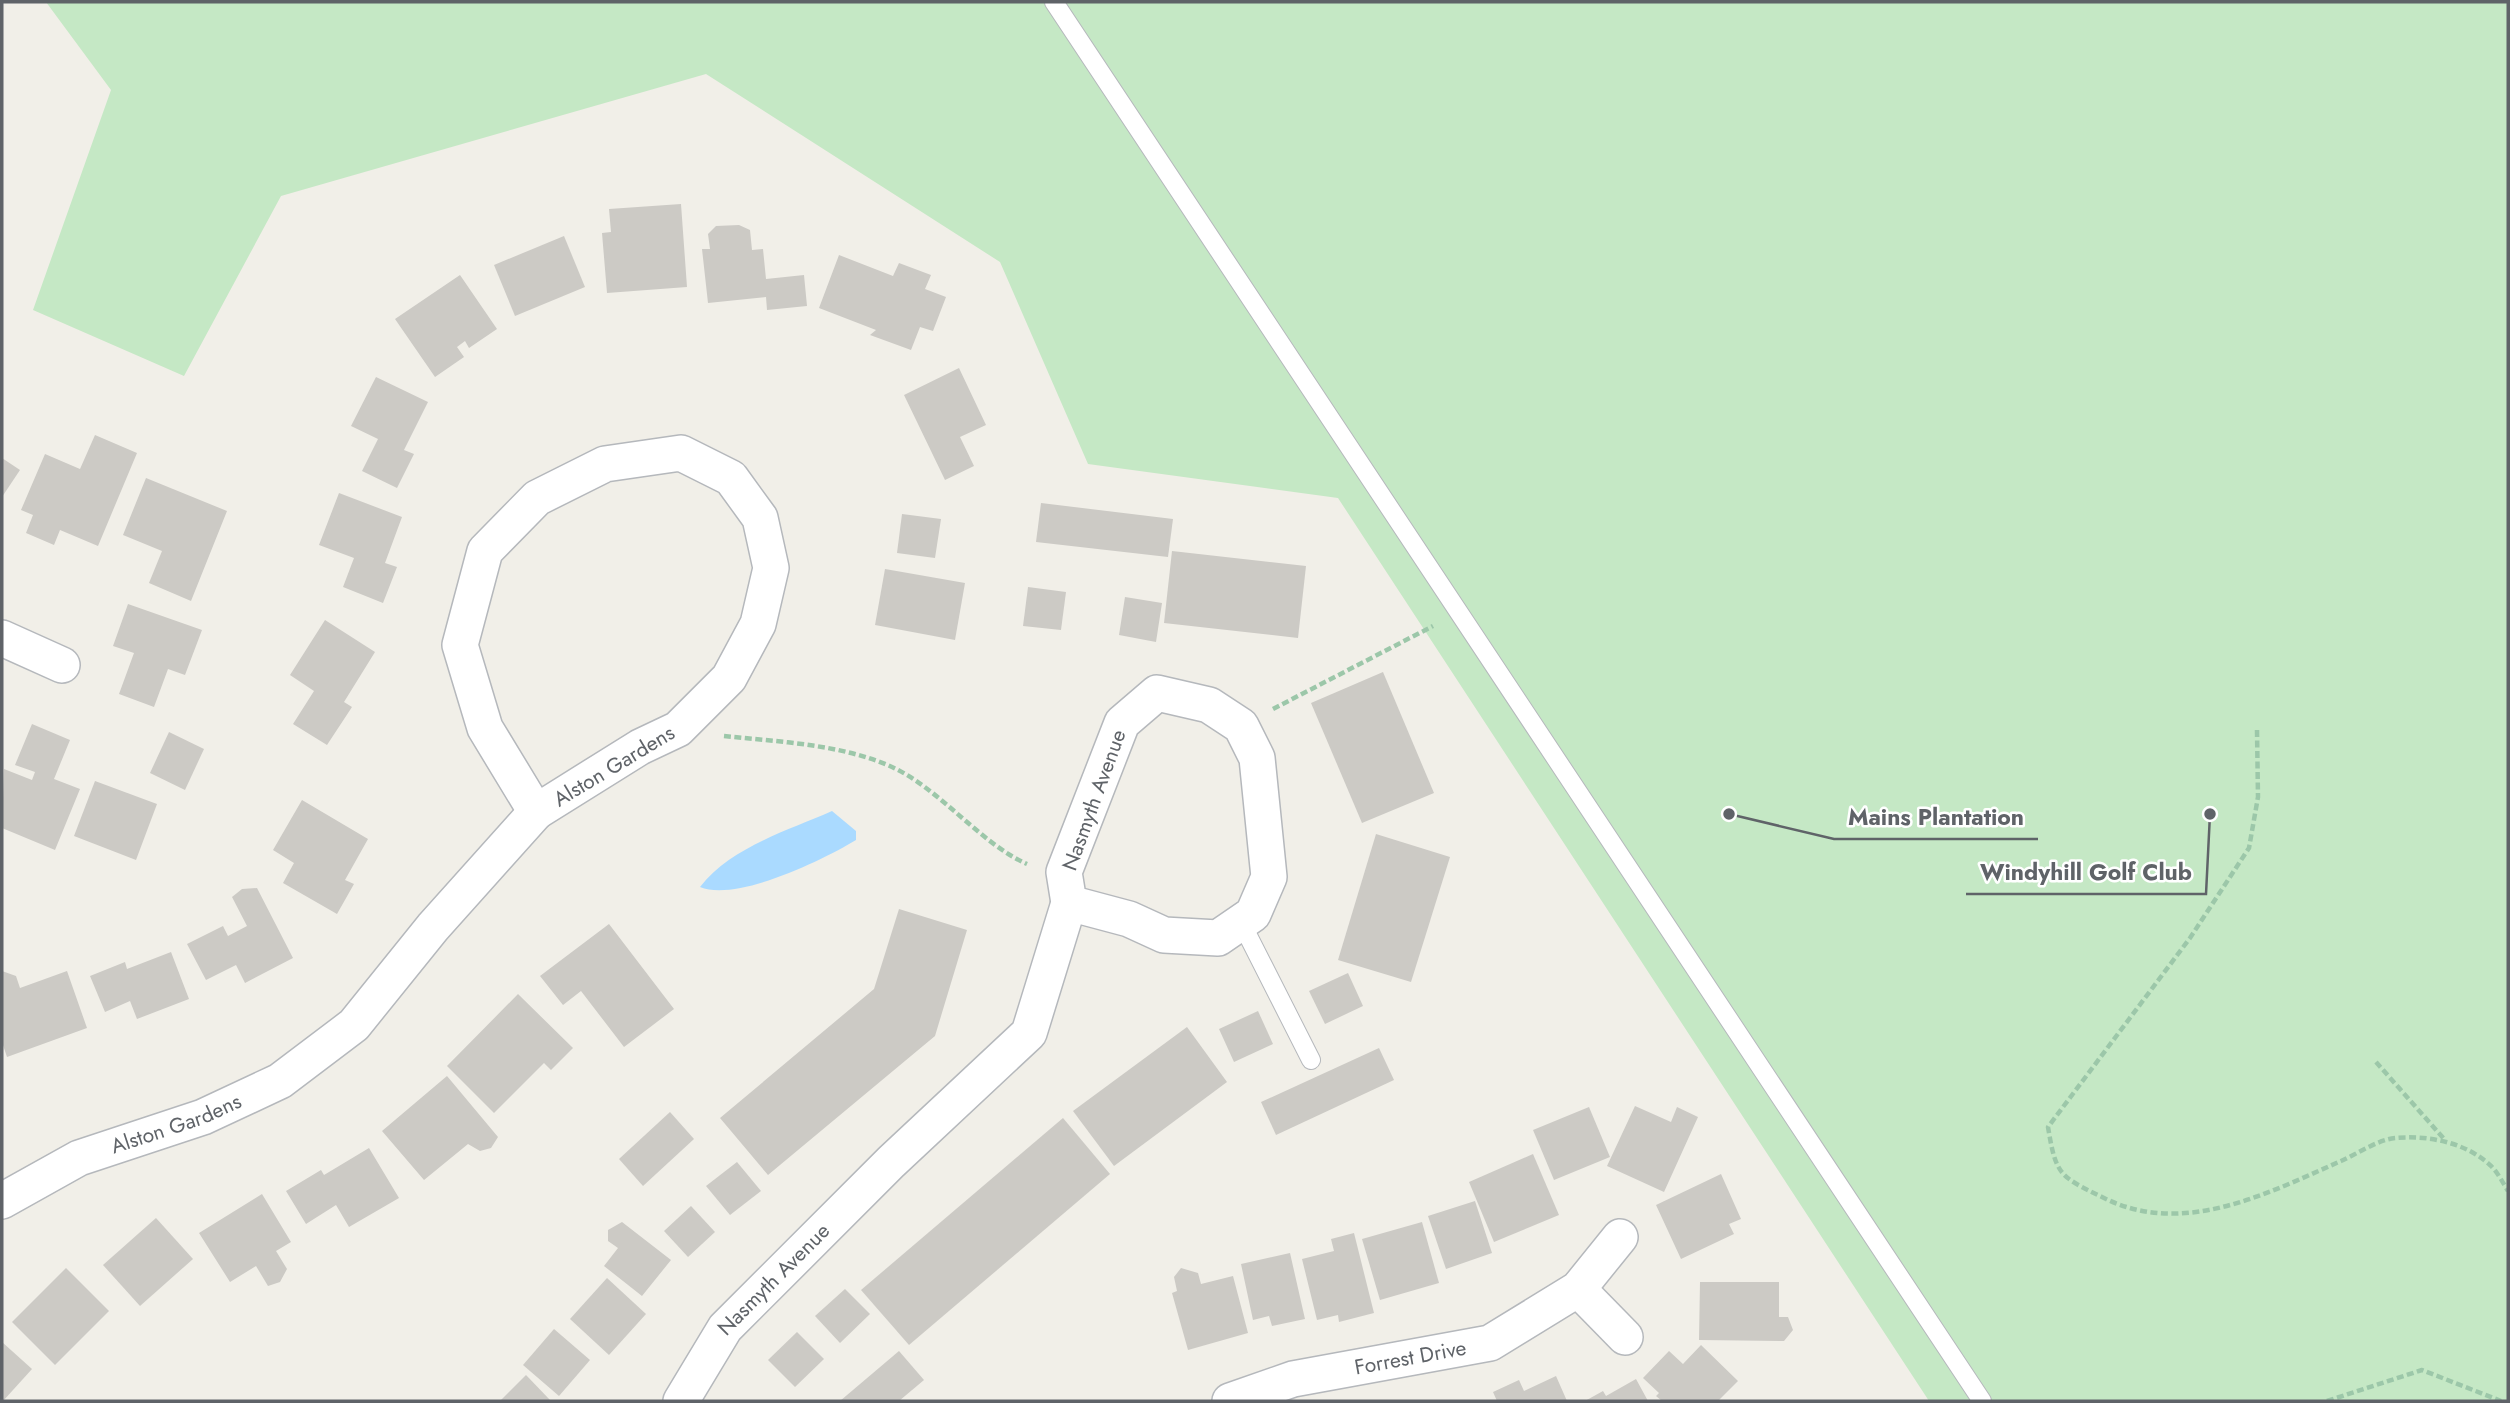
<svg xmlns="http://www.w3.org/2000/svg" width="2510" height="1403" font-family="Jost,sans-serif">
<rect width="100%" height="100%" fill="#f1efe8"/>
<!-- green -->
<polygon fill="#c5e8c5" points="46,2 2508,2 2508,1401 1929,1401 1338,498 1088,464 1000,262 706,74 281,196 184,376 33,310 111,90"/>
<!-- water -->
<path fill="#aadaff" d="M832,811l24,20v9c-33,20 -119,62 -156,47 31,-40 87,-56 132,-76z"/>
<!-- building -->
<g fill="#cccac5">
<polygon points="681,204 687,287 607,293 602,233 611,232 609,209"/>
<polygon points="739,225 750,230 752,250 763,249 766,279 804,275 807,306 767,310 766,297 708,303 702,249 710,249 708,234 716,226"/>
<polygon points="564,236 585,287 515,316 494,265"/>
<polygon points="839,255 893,276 899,263 931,275 925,289 946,297 933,331 920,327 911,350 870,335 876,330 819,308"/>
<polygon points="460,275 497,329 469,348 465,341 457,347 464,357 435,377 395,319"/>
<polygon points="959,368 986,425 960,437 974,466 945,480 904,395"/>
<polygon points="376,377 428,402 404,450 414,454 397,488 362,471 378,439 351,426"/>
<polygon points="95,435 137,453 98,546 60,530 54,545 26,533 33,515 21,510 45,454 80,469"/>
<polygon points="2,458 20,470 2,497"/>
<polygon points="146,478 227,511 191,601 149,583 162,551 123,535"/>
<polygon points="339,493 402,517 385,563 397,567 383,603 343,587 354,558 319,545"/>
<polygon points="1041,503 1173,519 1168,557 1036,542"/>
<polygon points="902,514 941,519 935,558 897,553"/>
<polygon points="1172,551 1306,566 1298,638 1164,623"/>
<polygon points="885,569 965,583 955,640 875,625"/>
<polygon points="1028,587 1066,592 1061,630 1023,626"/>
<polygon points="1125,597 1162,603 1156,642 1119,635"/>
<polygon points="128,604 202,630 185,675 168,669 154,707 119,694 134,653 113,646"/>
<polygon points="325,620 375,652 344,702 352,707 327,745 293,724 314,691 290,675"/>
<polygon points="1383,672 1434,793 1362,823 1311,703"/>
<polygon points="32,724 70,740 54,779 80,789 55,850 2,828 4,769 32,780 35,772 15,765"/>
<polygon points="169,732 204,749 185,790 150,773"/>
<polygon points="95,781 157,804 136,860 74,836"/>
<polygon points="302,800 368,839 345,880 354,884 337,914 283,883 294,863 273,850"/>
<polygon points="1376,834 1450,857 1411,982 1338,960"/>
<polygon points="257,888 293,958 245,983 236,965 206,980 187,944 223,926 228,936 247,926 232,897 242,889"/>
<polygon points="899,909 967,930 935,1036 768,1175 720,1118 874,989"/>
<polygon points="609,924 674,1009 624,1047 581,991 563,1005 540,976"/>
<polygon points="171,952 189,999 137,1019 130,1001 105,1012 90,976 125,962 127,969"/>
<polygon points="2,971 16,976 20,988 67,971 87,1028 7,1057 2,1042"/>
<polygon points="1348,973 1363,1006 1325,1024 1309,991"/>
<polygon points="518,994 573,1048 551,1070 544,1063 494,1113 447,1066"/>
<polygon points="1258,1011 1273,1044 1234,1062 1219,1029"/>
<polygon points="1187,1027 1227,1082 1114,1166 1073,1111"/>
<polygon points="1379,1048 1394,1080 1276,1135 1261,1102"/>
<polygon points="447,1076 498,1137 491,1148 480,1151 468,1144 424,1180 382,1131"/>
<polygon points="1635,1106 1671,1122 1677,1107 1698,1117 1664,1192 1607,1166"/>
<polygon points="1589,1107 1610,1157 1554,1180 1533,1130"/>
<polygon points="670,1112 694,1139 643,1186 619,1159"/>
<polygon points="1063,1118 1110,1174 909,1345 861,1290"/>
<polygon points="369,1148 399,1198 349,1227 336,1205 306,1224 286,1191 321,1170 324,1175"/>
<polygon points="1533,1154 1559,1215 1494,1242 1469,1182"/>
<polygon points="737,1162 761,1191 730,1215 706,1186"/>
<polygon points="1721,1174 1741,1219 1729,1224 1734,1234 1681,1259 1656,1205"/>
<polygon points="262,1194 291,1242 276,1251 287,1269 280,1282 268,1286 256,1266 230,1282 199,1233"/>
<polygon points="1475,1201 1492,1253 1446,1269 1428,1216"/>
<polygon points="691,1206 715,1232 688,1257 664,1231"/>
<polygon points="156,1218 193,1259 140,1306 103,1265"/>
<polygon points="622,1222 671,1260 642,1296 604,1266 618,1248 608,1241 608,1230"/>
<polygon points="1422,1222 1439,1283 1380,1300 1362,1239"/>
<polygon points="1354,1233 1374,1313 1339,1322 1338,1315 1317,1320 1302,1259 1334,1251 1331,1239"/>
<polygon points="1290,1253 1305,1319 1272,1326 1269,1316 1253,1320 1241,1264"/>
<polygon points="66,1268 109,1311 55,1365 12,1322"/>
<polygon points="1181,1268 1198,1273 1201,1284 1233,1276 1248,1333 1188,1350 1172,1293 1177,1291 1174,1277"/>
<polygon points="607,1278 646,1314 609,1355 570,1319"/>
<polygon points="1700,1282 1779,1282 1779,1317 1788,1317 1793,1330 1784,1341 1699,1340"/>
<polygon points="845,1289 870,1314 840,1343 815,1316"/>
<polygon points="554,1329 590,1360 559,1396 523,1365"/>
<polygon points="797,1332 824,1359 795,1387 768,1360"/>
<polygon points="2,1342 32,1369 3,1401 2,1401"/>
<polygon points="1701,1345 1738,1381 1718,1401 1662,1401 1656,1396 1659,1393 1643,1378 1669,1351 1683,1364"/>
<polygon points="899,1351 924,1380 899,1401 840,1401"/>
<polygon points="526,1375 551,1401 500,1401"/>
<polygon points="1556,1376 1567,1401 1497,1401 1493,1392 1519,1380 1524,1391"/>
<polygon points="1636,1379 1648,1401 1585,1401 1603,1391 1606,1396"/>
</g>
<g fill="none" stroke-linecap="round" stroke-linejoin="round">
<defs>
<g id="service">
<polyline points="1054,2 1982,1401"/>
<polyline points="1241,922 1311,1060"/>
</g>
<g id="minor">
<polygon points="681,453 731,478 760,518 771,568 758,624 729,678 678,729 640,747 536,812 485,728 460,645 485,551 537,498 605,464"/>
<polyline points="2,638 62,665"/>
<polygon points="1157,693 1209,705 1241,726 1257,758 1269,877 1253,914 1218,938 1164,935 1129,919 1069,903 1064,872 1122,723"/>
<path id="s1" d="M2,1201l77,-43 124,-41 77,-36 74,-56 79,-98 103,-115"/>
<polyline points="1578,1289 1625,1337"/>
<path id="s2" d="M681,1401l44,-73 166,-166 138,-129 40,-130"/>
<path id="s3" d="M1230,1401l63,-22 197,-36 88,-54 42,-52"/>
</g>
</defs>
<!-- service casing -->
<use href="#service" stroke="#b5b8bc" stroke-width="20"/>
<!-- minor casing -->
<use href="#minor" stroke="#b5b8bc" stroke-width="38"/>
<!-- path -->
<g stroke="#9cc7a9" stroke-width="4.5" stroke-dasharray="7 3.5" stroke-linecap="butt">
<polyline points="1273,709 1433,626"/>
<path d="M2257,730l1,67 -9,51 -59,90 -142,189c8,48 11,49 54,70 80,41 164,-3 239,-36 16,-7 36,-21 54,-23 32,-3 70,4 95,27 7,6 13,18 18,26"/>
<path d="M724,736c56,6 117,8 168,31 48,22 89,77 135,97"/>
<polyline points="2376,1062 2445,1140"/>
<polyline points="2327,1401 2422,1370 2501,1401"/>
</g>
<!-- service -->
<use href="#service" stroke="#fff" stroke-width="18"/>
<!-- minor -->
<use href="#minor" stroke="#fff" stroke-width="35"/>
</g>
<g text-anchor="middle" stroke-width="5" stroke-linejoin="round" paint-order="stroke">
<!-- street labels -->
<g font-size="21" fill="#5f6368" stroke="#fff">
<text transform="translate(614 766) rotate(-31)" y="7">Alston Gardens</text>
<text transform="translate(1094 800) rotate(-70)" y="7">Nasmyth Avenue</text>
<text dy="7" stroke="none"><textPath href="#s1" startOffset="191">Alston Gardens</textPath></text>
<text dy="7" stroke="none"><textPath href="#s2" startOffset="154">Nasmyth Avenue</textPath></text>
<text dy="7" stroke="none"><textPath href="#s3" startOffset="186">Forrest Drive</textPath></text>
</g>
</g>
<!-- callouts -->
<path fill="none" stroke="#5f6368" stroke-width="2.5" d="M1729 814L1834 839H2038M2210 814L2206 894H1966"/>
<g fill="#5f6368" stroke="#fff" stroke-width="2.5">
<circle cx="1729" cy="814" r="7"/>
<circle cx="2210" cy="814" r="7"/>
</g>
<g font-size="23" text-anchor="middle" font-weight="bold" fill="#5f6368" stroke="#fff" stroke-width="5" stroke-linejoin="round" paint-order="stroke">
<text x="1936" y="825">Mains Plantation</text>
<text x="2086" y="880">Windyhill Golf Club</text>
</g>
<!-- border -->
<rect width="2510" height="1403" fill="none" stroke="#5f6368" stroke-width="7"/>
</svg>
